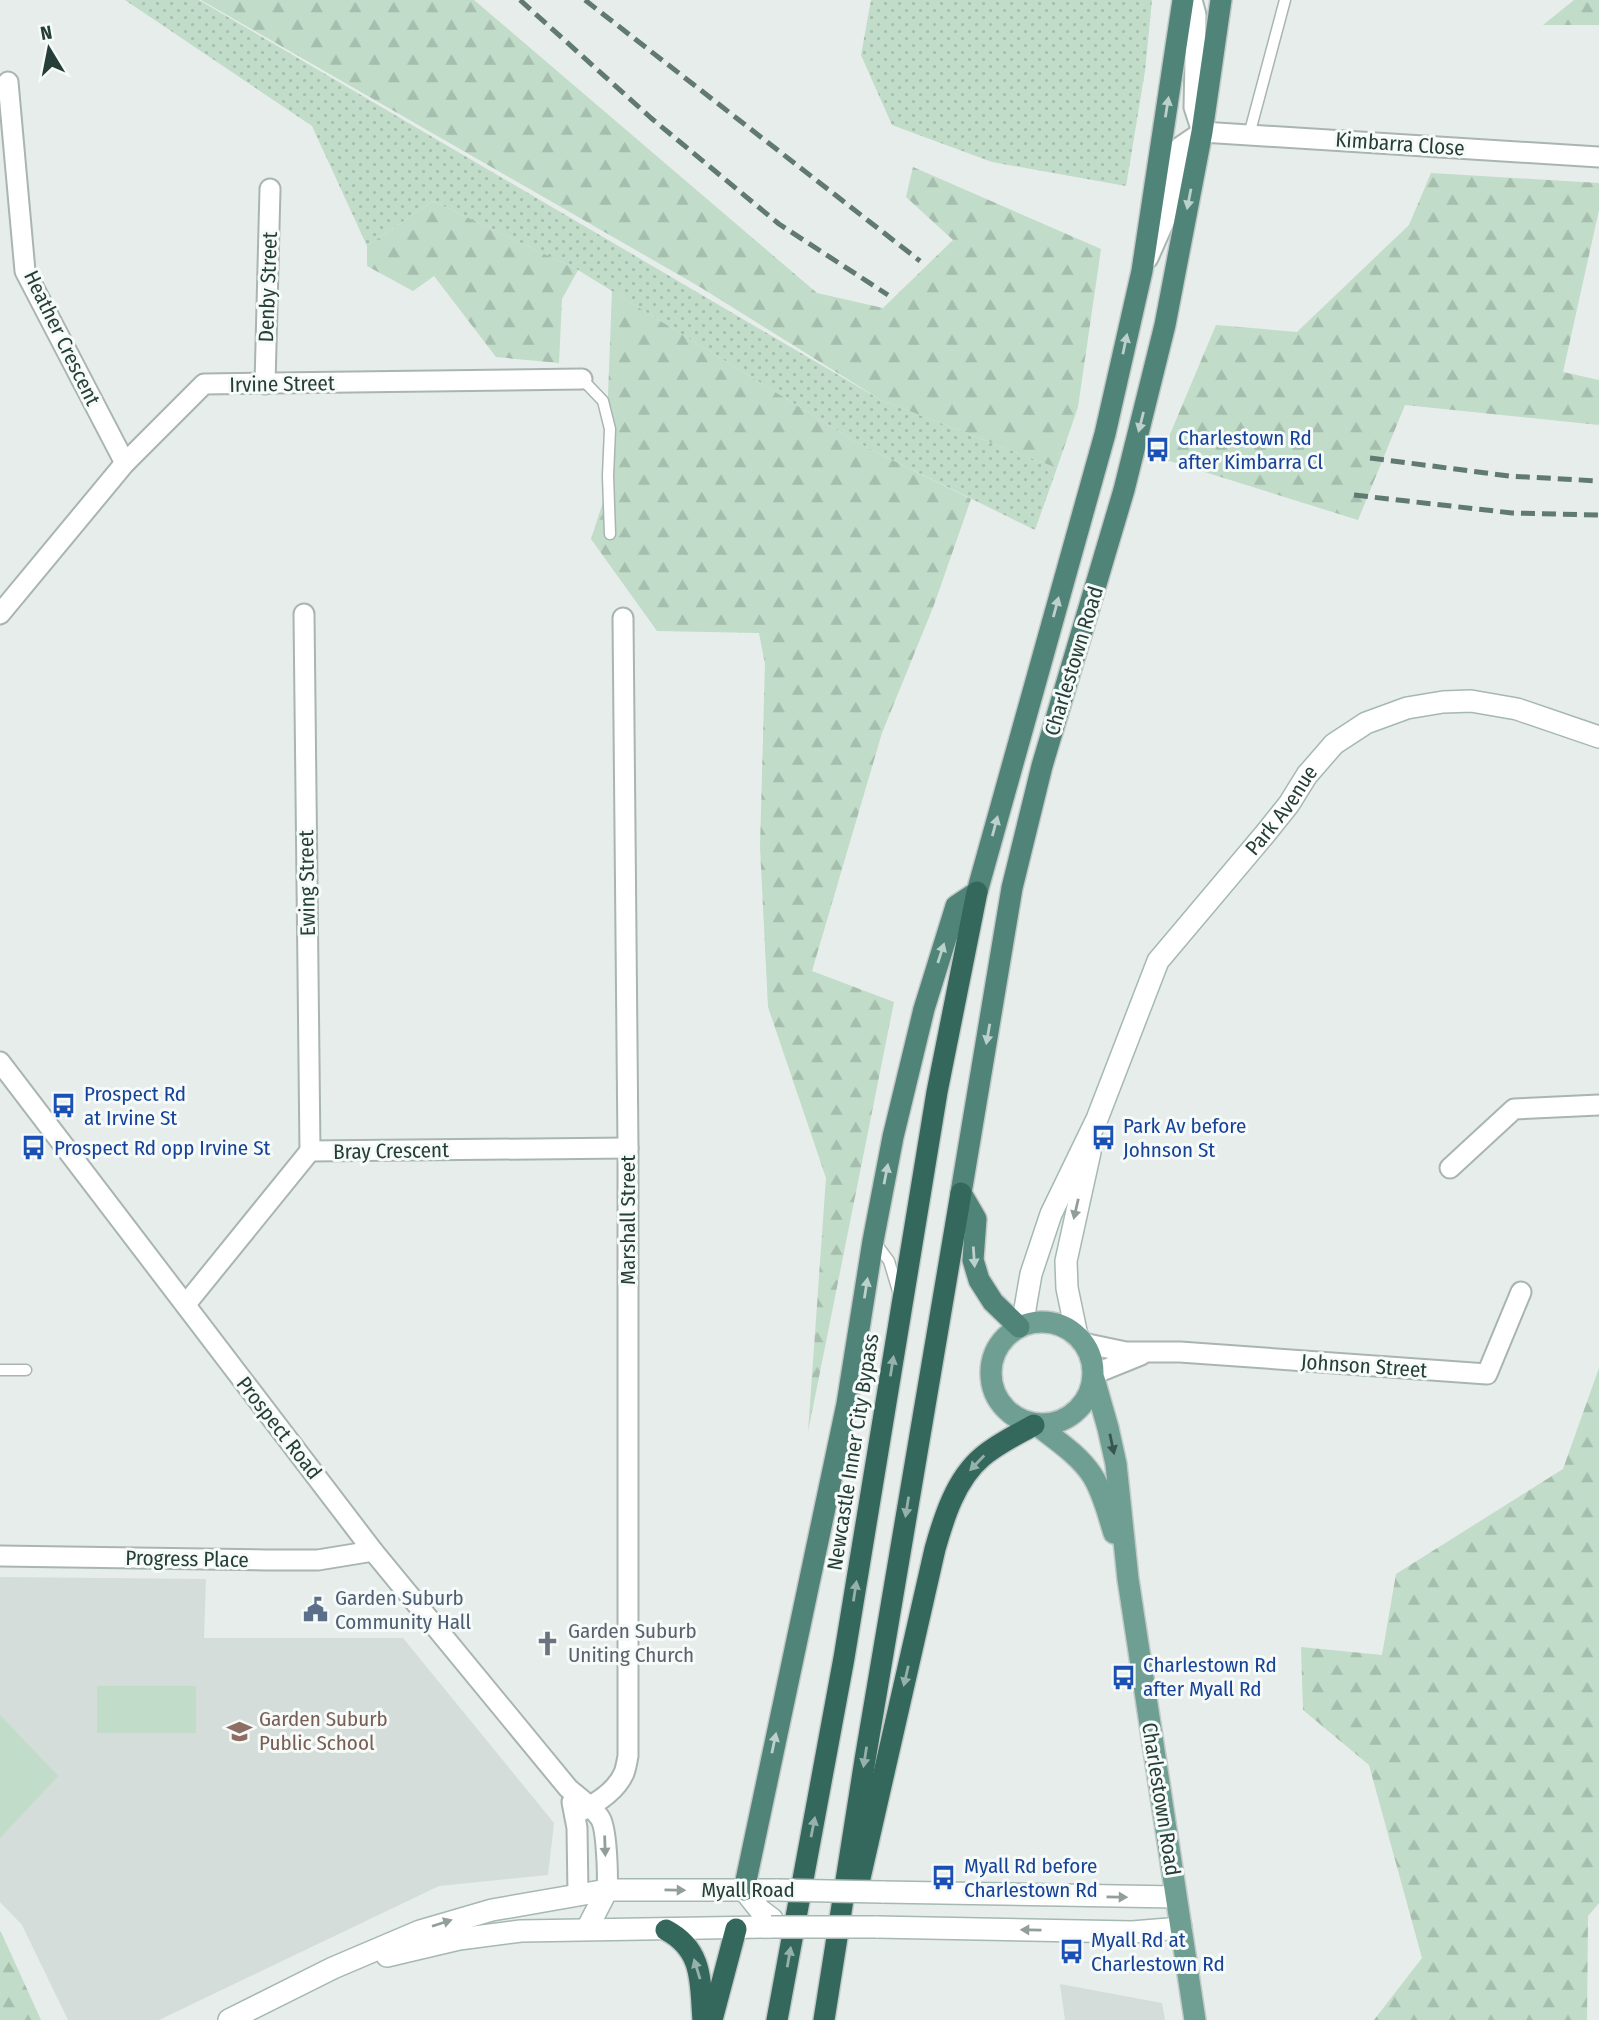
<svg xmlns="http://www.w3.org/2000/svg" width="1599" height="2020" font-family="'Fira Sans Condensed',sans-serif">
<defs>
<pattern id="green-dots" width="8" height="8" patternUnits="userSpaceOnUse" patternTransform="scale(1.75)"><rect width="8" height="8" fill="#c1dcc8"/><path d="M2 2h.1M6 6h.1" fill="none" stroke="#a6bead" stroke-width="1.8" stroke-linecap="round"/></pattern>
<pattern id="forest-firs" width="22" height="20" patternUnits="userSpaceOnUse" patternTransform="scale(1.75)"><rect width="22" height="20" fill="#c1dcc8"/><path d="M5 1l3.5 6h-7zM16 11l3.5 6h-7z" fill="#a6bead"/></pattern>
</defs>
<rect width="100%" height="100%" fill="#e6edea"/>
<!-- built -->
<g fill="#d4ddd9">
<polygon points="0,1577 206,1579 204,1638 403,1638 554,1823 548,1875 439,1886 159,2020 68,2020 22,1925 0,1902"/>
<polygon points="1060,1984 1162,2003 1165,2020 1065,2020"/>
</g>
<!-- green -->
<g fill="url(#green-dots)">
<polygon points="125,0 199,0 881,400 1057,468 1035,530 856,442 578,270 433,201 367,246 312,126"/>
<polygon points="871,0 1152,0 1145,71 1126,186 992,162 892,125 861,55"/>
</g>
<!-- forest -->
<g fill="url(#forest-firs)">
<polygon points="201,0 474,0 817,293 883,308 953,240 906,197 913,167 1101,249 1078,407 1057,468 881,400 700,287"/>
<polygon points="1574,0 1599,0 1599,25 1543,25"/>
<polygon points="1431,173 1599,183 1599,210 1563,372 1599,380 1599,425 1405,405 1358,520 1160,458 1216,325 1297,332 1409,225"/>
<polygon points="433,201 578,270 562,299 559,363 496,357 434,276 413,291 367,266 367,246"/>
<polygon points="612,291 856,442 971,499 934,605 882,733 812,971 894,1002 808,1432 826,1178 768,1007 760,847 765,664 759,633 657,631 591,539 604,499"/>
<polygon points="1599,1368 1599,1903 1588,1916 1587,2020 1374,2020 1422,1958 1369,1765 1303,1710 1301,1647 1382,1655 1396,1574 1563,1469"/>
<polygon points="0,1931 1,1932 41,2020 0,2020"/>
</g>
<!-- pitch -->
<g fill="#c1dcc8">
<rect x="97" y="1686" width="99" height="47"/>
<polygon points="0,1715 58,1776 0,1838"/>
</g>
<g fill="none" stroke-linecap="round" stroke-linejoin="round">
<defs>
<g id="service">
<polyline points="1249,135 1285,0"/>
<polyline points="582,379 603,401 610,429 608,476 610,534"/>
<polyline points="875,1242 889,1261 898,1291"/>
<polyline points="0,1370 26,1370"/>
</g>
<g id="minor">
<polyline points="1192,0 1196,15 1194,107 1202,132"/>
<polyline points="8,82 25,271 125,463"/>
<polyline points="1202,132 1599,157"/>
<polyline points="1148,258 1168,213 1180,147 1202,132"/>
<polyline points="265,384 270,189"/>
<polyline points="0,614 125,463 204,384 582,379"/>
<polyline points="304,614 310,1151"/>
<path d="M0,1062l373,489 195,237c10,9 25,19 32,30 7,10 8,59 7,72"/>
<polyline points="310,1151 628,1148"/>
<polyline points="1450,1168 1514,1109 1599,1105"/>
<polyline points="186,1304 310,1151"/>
<polyline points="1083,1343 1126,1352 1180,1352 1487,1374 1521,1292"/>
<polyline points="1094,1374 1141,1355"/>
<polyline points="0,1556 267,1560 318,1560 373,1551"/>
<polyline points="572,1802 577,1828 578,1894"/>
<path d="M575,1814c17,-8 41,-22 49,-41 2,-5 3,-12 4,-17v-608l-5,-530"/>
</g>
<g id="secondary">
<path id="s1" d="M1022,1326l9,-52 20,-60 46,-95 61,-158 107,-127 24,-30 18,-29 27,-31 32,-21 41,-15 36,-6 28,-1 46,8 82,28"/>
<polyline points="1077,1336 1067,1288 1066,1261 1090,1152"/>
<polyline points="744,1890 760,1910 772,1919"/>
<polyline points="882,1892 1176,1897"/>
<polyline points="876,1927 1132,1932 1181,1928"/>
<polyline points="587,1929 607,1890"/>
<polyline points="387,1956 459,1939 521,1931 771,1927"/>
<polyline points="229,2020 333,1968 420,1931 492,1910 607,1890 777,1890"/>
</g>
<g id="primary">
<circle cx="1042" cy="1373" r="51"/>
<polyline points="1094,1379 1108,1428 1116,1464 1128,1579 1195,2020"/>
<path d="M1037,1425c19,15 42,30 55,50 11,17 16,39 22,58"/>
</g>
<g id="trunk">
<polyline points="1019,1327 993,1302 979,1280 973,1260 976,1219 961,1193 1012,888 1042,766 1124,490 1165,325 1202,132 1221,0"/>
<polyline points="744,1890 847,1404 873,1241 893,1137 924,1009 956,906 977,892 1105,434 1142,271 1183,0"/>
</g>
<g id="motorway">
<path d="M858,1887l77,-338c9,-32 21,-70 47,-92 15,-13 34,-22 52,-32"/>
<path d="M666,1930c38,20 34,53 37,90"/>
<polyline points="712,2020 736,1929"/>
<polyline points="777,2020 844,1658 937,1092 977,892"/>
<polyline points="824,2020 865,1760 961,1193"/>
</g>
</defs>
<!-- service casing -->
<use href="#service" stroke="#a9b5b1" stroke-width="13"/>
<!-- minor casing -->
<use href="#minor" stroke="#a9b5b1" stroke-width="23"/>
<!-- secondary casing -->
<use href="#secondary" stroke="#a5b8b1" stroke-width="24"/>
<!-- primary casing -->
<use href="#primary" stroke="#c2c9c7" stroke-width="24"/>
<!-- trunk casing -->
<use href="#trunk" stroke="#c2c9c7" stroke-width="24"/>
<!-- motorway casing -->
<use href="#motorway" stroke="#c2c9c7" stroke-width="24"/>
<!-- service -->
<use href="#service" stroke="#fff" stroke-width="10"/>
<!-- minor -->
<use href="#minor" stroke="#fff" stroke-width="19"/>
<!-- secondary -->
<use href="#secondary" stroke="#fff" stroke-width="21"/>
<!-- primary -->
<use href="#primary" stroke="#6e9f92" stroke-width="21"/>
<!-- trunk -->
<use href="#trunk" stroke="#518478" stroke-width="21"/>
<!-- motorway -->
<use href="#motorway" stroke="#34685d" stroke-width="21"/>
<!-- rail -->
<g stroke="#617973" stroke-width="5" stroke-dasharray="14 7" stroke-linecap="butt">
<polyline points="520,0 651,118 779,224 888,295"/>
<polyline points="585,0 920,261"/>
<polyline points="1370,458 1509,476 1599,481"/>
<polyline points="1354,495 1512,513 1599,515"/>
</g>
<defs>
<g id="secondary-bridge">
<polyline points="777,1890 882,1892"/>
<polyline points="771,1927 876,1927"/>
</g>
</defs>
<!-- secondary-bridge casing -->
<use href="#secondary-bridge" stroke="#a5b8b1" stroke-width="24" stroke-linecap="butt"/>
<!-- secondary-bridge -->
<use href="#secondary-bridge" stroke="#fff" stroke-width="21"/>
</g>
<!-- one-way arrows -->
<defs><path id="oneway-solid" d="M-6-.8H1V-3.2L6.5 0L1 3.2V.8H-6Z" transform="scale(1.75)"/></defs>
<g fill="#bcd1cb">
<use href="#oneway-solid" transform="translate(1167 107) rotate(-81)"/>
<use href="#oneway-solid" transform="translate(1189 199) rotate(101)"/>
<use href="#oneway-solid" transform="translate(1125 344) rotate(-78)"/>
<use href="#oneway-solid" transform="translate(1141 422) rotate(104)"/>
<use href="#oneway-solid" transform="translate(1056 607) rotate(-75)"/>
<use href="#oneway-solid" transform="translate(995 826) rotate(-75)"/>
<use href="#oneway-solid" transform="translate(941 953) rotate(-72)"/>
<use href="#oneway-solid" transform="translate(988 1034) rotate(100)"/>
<use href="#oneway-solid" transform="translate(886 1174) rotate(-79)"/>
<use href="#oneway-solid" transform="translate(974 1257) rotate(86)"/>
<use href="#oneway-solid" transform="translate(866 1288) rotate(-81)"/>
<use href="#oneway-solid" transform="translate(774 1743) rotate(-78)"/>
</g>
<g fill="#929e9c">
<use href="#oneway-solid" transform="translate(1076 1209) rotate(103)"/>
<use href="#oneway-solid" transform="translate(605 1846) rotate(88)"/>
<use href="#oneway-solid" transform="translate(675 1890) rotate(1)"/>
<use href="#oneway-solid" transform="translate(1117 1897) rotate(1)"/>
<use href="#oneway-solid" transform="translate(442 1923) rotate(-18)"/>
<use href="#oneway-solid" transform="translate(1031 1930) rotate(-179)"/>
</g>
<g fill="#95b1aa">
<use href="#oneway-solid" transform="translate(892 1366) rotate(-81)"/>
<use href="#oneway-solid" transform="translate(977 1463) rotate(134)"/>
<use href="#oneway-solid" transform="translate(907 1507) rotate(99)"/>
<use href="#oneway-solid" transform="translate(855 1591) rotate(-81)"/>
<use href="#oneway-solid" transform="translate(906 1676) rotate(103)"/>
<use href="#oneway-solid" transform="translate(865 1757) rotate(99)"/>
<use href="#oneway-solid" transform="translate(813 1827) rotate(-79)"/>
<use href="#oneway-solid" transform="translate(789 1957) rotate(-80)"/>
<use href="#oneway-solid" transform="translate(697 1969) rotate(-107)"/>
</g>
<use fill="#38564e" href="#oneway-solid" transform="translate(1112 1444) rotate(78)"/>
<!-- icons -->
<defs>
<symbol id="bus-bare" viewBox="-9 -9 18 18"><path d="M-5-6H5V4H4V6H2V4H-2V6H-4V4H-5ZM-3.5-4V0h7V-4ZM-3.5 1.2v1.5H-2V1.2ZM2 1.2v1.5H3.5V1.2Z" fill="#1a4fb4" stroke="#f6faf8" stroke-width="2.5" paint-order="stroke"/></symbol>
<symbol id="civic-bare" viewBox="-9 -9 18 18"><path d="M-.6-6.5H3V-4.5H.6V-3L4-1V1h2V6H-6V1h2V-1L-.6-3ZM-1.2 2.5V6h2.4V2.5Z" fill="#5c6f8a" stroke="#f6faf8" stroke-width="2.5" paint-order="stroke"/></symbol>
<symbol id="church-bare" viewBox="-9 -9 18 18"><path d="M-1.2-6h2.4v3.5h3.3v2.4h-3.3V6h-2.4V-.1h-3.3v-2.4h3.3Z" fill="#6b7280" stroke="#f6faf8" stroke-width="2.5" paint-order="stroke"/></symbol>
<symbol id="school-bare" viewBox="-9 -9 18 18"><path d="M0-5L7-2L0 1L-7-2ZM-4 1L0 2.5L4 1V4Q0 6-4 4Z" fill="#8d6e63" stroke="#f6faf8" stroke-width="2.5" paint-order="stroke"/></symbol>
</defs>
<g fill-rule="evenodd">
<use href="#bus-bare" x="1140" y="432" width="35" height="35"/>
<use href="#bus-bare" x="46" y="1088" width="35" height="35"/>
<use href="#bus-bare" x="1086" y="1120" width="35" height="35"/>
<use href="#bus-bare" x="16" y="1130" width="35" height="35"/>
<use href="#civic-bare" x="298" y="1592" width="35" height="35"/>
<use href="#church-bare" x="530" y="1626" width="35" height="35"/>
<use href="#bus-bare" x="1106" y="1660" width="35" height="35"/>
<use href="#school-bare" x="222" y="1714" width="35" height="35"/>
<use href="#bus-bare" x="926" y="1860" width="35" height="35"/>
<use href="#bus-bare" x="1054" y="1934" width="35" height="35"/>
</g>
<g text-anchor="middle" stroke-width="6" stroke-linejoin="round" paint-order="stroke">
<!-- street labels -->
<g font-size="21" fill="#263e38" stroke="#f6faf8">
<text transform="translate(1400 144) rotate(4)" y="7">Kimbarra Close</text>
<text transform="translate(268 287) rotate(-88)" y="7">Denby Street</text>
<text transform="translate(62 338) rotate(64)" y="7">Heather Crescent</text>
<text transform="translate(282 384) rotate(-1)" y="7">Irvine Street</text>
<text transform="translate(1074 661) rotate(-73)" y="7">Charlestown Road</text>
<text dy="7" stroke="none"><textPath href="#s1" startOffset="586">Park Avenue</textPath></text>
<text transform="translate(307 883) rotate(-91)" y="7">Ewing Street</text>
<text transform="translate(391 1151) rotate(-1)" y="7">Bray Crescent</text>
<text transform="translate(628 1220) rotate(-90)" y="7">Marshall Street</text>
<text transform="translate(1364 1366) rotate(4)" y="7">Johnson Street</text>
<text transform="translate(279 1428) rotate(52)" y="7">Prospect Road</text>
<text transform="translate(853 1452) rotate(-81)" y="7">Newcastle Inner City Bypass</text>
<text transform="translate(187 1559) rotate(1)" y="7">Progress Place</text>
<text transform="translate(1161 1799) rotate(81)" y="7">Charlestown Road</text>
<text x="748" y="1897">Myall Road</text>
</g>
<!-- transit labels -->
<g font-size="21" fill="#164399" stroke="#f6faf8" text-anchor="start">
<text x="1178" y="445">Charlestown Rd<tspan x="1178" dy="24">after Kimbarra Cl</tspan></text>
<text x="84" y="1101">Prospect Rd<tspan x="84" dy="24">at Irvine St</tspan></text>
<text x="1123" y="1133">Park Av before<tspan x="1123" dy="24">Johnson St</tspan></text>
<text x="54" y="1155">Prospect Rd opp Irvine St</text>
<text x="1143" y="1672">Charlestown Rd<tspan x="1143" dy="24">after Myall Rd</tspan></text>
<text x="964" y="1873">Myall Rd before<tspan x="964" dy="24">Charlestown Rd</tspan></text>
<text x="1091" y="1947">Myall Rd at<tspan x="1091" dy="24">Charlestown Rd</tspan></text>
</g>
<!-- service labels -->
<g font-size="21" fill="#4e5e75" stroke="#f6faf8" text-anchor="start">
<text x="335" y="1605">Garden Suburb<tspan x="335" dy="24">Community Hall</tspan></text>
</g>
<!-- worship labels -->
<g font-size="21" fill="#5b616d" stroke="#f6faf8" text-anchor="start">
<text x="568" y="1638">Garden Suburb<tspan x="568" dy="24">Uniting Church</tspan></text>
</g>
<!-- education labels -->
<g font-size="21" fill="#785e54" stroke="#f6faf8" text-anchor="start">
<text x="259" y="1726">Garden Suburb<tspan x="259" dy="24">Public School</tspan></text>
</g>
</g>
<!-- north arrow -->
<g transform="translate(49 49) rotate(350)" stroke="#f6faf8" stroke-width="5" paint-order="stroke">
<path d="M0-5L12 26L0 18L-12 26Z" fill="#263e38"/>
<text y="-10" font-size="19" font-weight="bold" text-anchor="middle" fill="#263e38">N</text>
</g>
</svg>
